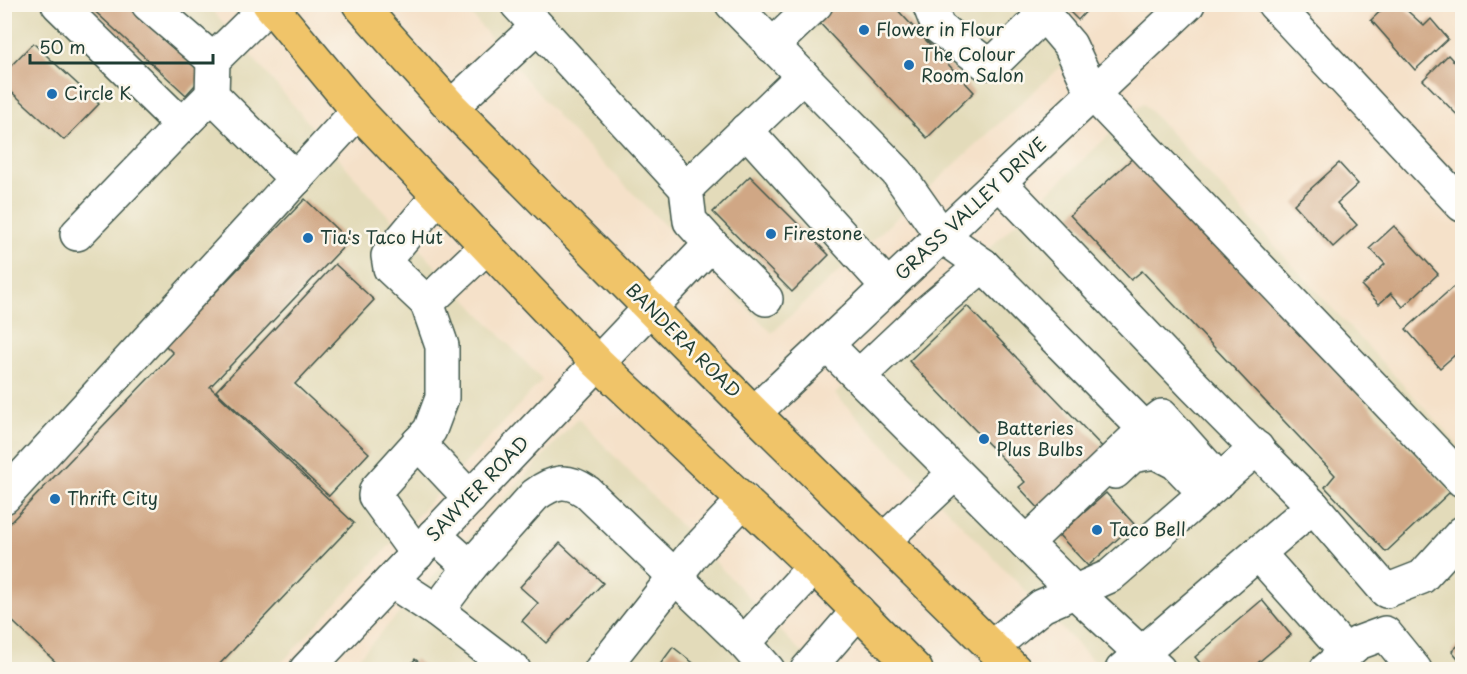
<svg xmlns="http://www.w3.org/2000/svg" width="1467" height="674" font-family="'Playpen Sans',sans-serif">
<rect width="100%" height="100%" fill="#fbf7ec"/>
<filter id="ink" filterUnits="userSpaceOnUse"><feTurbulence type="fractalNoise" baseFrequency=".0167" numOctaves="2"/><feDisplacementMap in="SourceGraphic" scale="12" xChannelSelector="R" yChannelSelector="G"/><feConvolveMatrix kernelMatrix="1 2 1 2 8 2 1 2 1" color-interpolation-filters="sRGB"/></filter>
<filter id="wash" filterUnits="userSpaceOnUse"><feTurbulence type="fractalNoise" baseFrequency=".008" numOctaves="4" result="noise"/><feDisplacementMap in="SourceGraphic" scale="24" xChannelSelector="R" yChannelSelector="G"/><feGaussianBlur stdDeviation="1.35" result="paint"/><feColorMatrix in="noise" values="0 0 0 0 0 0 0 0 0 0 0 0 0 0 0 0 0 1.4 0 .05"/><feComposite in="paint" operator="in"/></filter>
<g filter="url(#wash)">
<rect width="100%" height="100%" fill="#f5e1c9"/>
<!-- built -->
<g fill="#e3dbba">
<polygon points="4,5 208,5 381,208 542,380 276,669 5,669"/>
<polygon points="463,5 1048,5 1085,44 772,333 566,126"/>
<polygon points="1143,103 1462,449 1462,669 1101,669 835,394"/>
<polygon points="578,418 799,650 818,669 347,670"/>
</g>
<g id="blocks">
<!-- building -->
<g fill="#d0a785">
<polygon points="87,4 127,4 204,75 186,95"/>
<polygon points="829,4 892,4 974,92 927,138 815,18"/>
<polygon points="1062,4 1093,4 1078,20"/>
<polygon points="1388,4 1400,4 1424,26 1431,19 1448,39 1415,70 1371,20"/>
<polygon points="33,43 99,104 64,140 4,85 4,73"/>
<polygon points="1448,55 1462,70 1462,120 1423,80"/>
<polygon points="1135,156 1450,492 1386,552 1325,487 1335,475 1142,271 1131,280 1070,215"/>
<polygon points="1339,163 1358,184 1337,203 1357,225 1333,247 1294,204"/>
<polygon points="750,176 829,255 792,292 713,212"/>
<polygon points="305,199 349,241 210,387 354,523 214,670 64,670 10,619 4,625 4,529 173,353 165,345"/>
<polygon points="1394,226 1438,274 1403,307 1391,293 1379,304 1362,286 1385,264 1370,248"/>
<polygon points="335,264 374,300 295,384 369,453 329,496 216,391"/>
<polygon points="1453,287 1462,297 1462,360 1456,354 1440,368 1406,329"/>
<polygon points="967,306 1111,456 1042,512 1019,487 1025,482 909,361"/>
<polygon points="1106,493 1134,524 1088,566 1059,535"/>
<polygon points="560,543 603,583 546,643 522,621 538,603 520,587"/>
<polygon points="1262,600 1291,635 1254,666 1257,670 1206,670 1195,657"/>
<polygon points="1462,642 1462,663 1452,651"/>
<polygon points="673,647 702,670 656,670"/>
<polygon points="415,659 429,670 407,670"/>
</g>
</g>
</g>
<g filter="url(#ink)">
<use href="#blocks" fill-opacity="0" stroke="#3f564a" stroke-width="1.5"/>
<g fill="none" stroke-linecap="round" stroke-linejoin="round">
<defs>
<g id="minor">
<polyline points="58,4 182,125"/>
<polyline points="148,4 213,60"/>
<polyline points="732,4 897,172 942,236 983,265 1145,429"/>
<polyline points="929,4 938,27 985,63 999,58 1044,14"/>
<polyline points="1035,4 1070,45 1093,94 1462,480"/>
<polyline points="1274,4 1462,205"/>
<polyline points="269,5 213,60 212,95 296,179"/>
<polyline points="772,46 816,4"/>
<polyline points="451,107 537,27"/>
<polyline points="746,130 888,287"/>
<polyline points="999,182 1194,386 1313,506 1122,670"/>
<polyline points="686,188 803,76"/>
<polyline points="439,195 388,256 390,268 427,303 487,246"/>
<polyline points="77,234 182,125 212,95"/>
<polyline points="711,244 766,299"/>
<polyline points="827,345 1074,591 1159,670"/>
<polyline points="859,376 927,312 983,265"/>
<polyline points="754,413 1188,4"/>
<polyline points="418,443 470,498"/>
<polyline points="1115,472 1132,456 1155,452 1176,463 1202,490"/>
<polyline points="4,497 358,111"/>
<polyline points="1313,506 1386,591 1422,577 1462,533"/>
<polyline points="434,535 470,567 437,611 514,670"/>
<polyline points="884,540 955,473"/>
<polyline points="1026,543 1145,429 1162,416 1220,481"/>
<polyline points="1258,553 1347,653"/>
<polyline points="417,554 375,496 376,490 430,430 442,398 442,346 427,303"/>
<path d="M470,567l65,-72c19,-14 32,-17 52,-3l157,151 24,27"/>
<polyline points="391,581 437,611"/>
<polyline points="744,643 814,567"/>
<polyline points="992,647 1042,606 1110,576 1257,448"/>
<polyline points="306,670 711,244 690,221 686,188 517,4"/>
<polyline points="601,670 692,555 744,500"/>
<polyline points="807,670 858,611"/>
<polyline points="1326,670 1358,643 1385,633 1415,670"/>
</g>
<g id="major">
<polyline points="269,4 358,111 598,363 814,567 916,670"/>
<polyline points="359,4 451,107 754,413 1015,670"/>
</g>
</defs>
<!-- minor casing -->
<use href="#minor" stroke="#3f564a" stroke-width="36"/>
<!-- major casing -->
<use href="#major" stroke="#3f564a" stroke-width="36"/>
<!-- minor -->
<use href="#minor" stroke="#fff" stroke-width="33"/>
<!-- major -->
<use href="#major" stroke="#f0c469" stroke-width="33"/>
</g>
</g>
<!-- markers -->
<g fill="#1f6fb2" stroke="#fbf7ec" stroke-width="2">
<circle cx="864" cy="30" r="6"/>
<circle cx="909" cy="65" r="6"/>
<circle cx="52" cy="94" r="6"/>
<circle cx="771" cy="234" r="6"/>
<circle cx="308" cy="238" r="6"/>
<circle cx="984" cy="439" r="6"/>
<circle cx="55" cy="499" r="6"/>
<circle cx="1097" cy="530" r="6"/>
</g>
<g text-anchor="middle" stroke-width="5" stroke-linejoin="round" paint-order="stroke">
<!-- poi labels -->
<g font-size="18" fill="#1f3d34" stroke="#fbf7ec" text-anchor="start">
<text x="876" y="36">Flower in Flour</text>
<text x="921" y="61">The Colour<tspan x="921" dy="21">Room Salon</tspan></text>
<text x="64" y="100">Circle K</text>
<text x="783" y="240">Firestone</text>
<text x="320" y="244">Tia's Taco Hut</text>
<text x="996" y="435">Batteries<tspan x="996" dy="21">Plus Bulbs</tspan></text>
<text x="67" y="505">Thrift City</text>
<text x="1109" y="536">Taco Bell</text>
</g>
<!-- street labels -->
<g font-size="18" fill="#1f3d34" stroke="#fbf7ec">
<text transform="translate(971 209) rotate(-43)" y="6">GRASS VALLEY DRIVE</text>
<text transform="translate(683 341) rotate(45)" y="6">BANDERA ROAD</text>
<text transform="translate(478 489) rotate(-46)" y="6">SAWYER ROAD</text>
</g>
</g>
<!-- margin -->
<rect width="1467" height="674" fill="none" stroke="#fbf7ec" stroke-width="24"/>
<!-- scale -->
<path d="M30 54v9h183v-9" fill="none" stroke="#1f3d34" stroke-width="3"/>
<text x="39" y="54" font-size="18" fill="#1f3d34" stroke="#fbf7ec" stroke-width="4.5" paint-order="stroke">50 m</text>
</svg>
